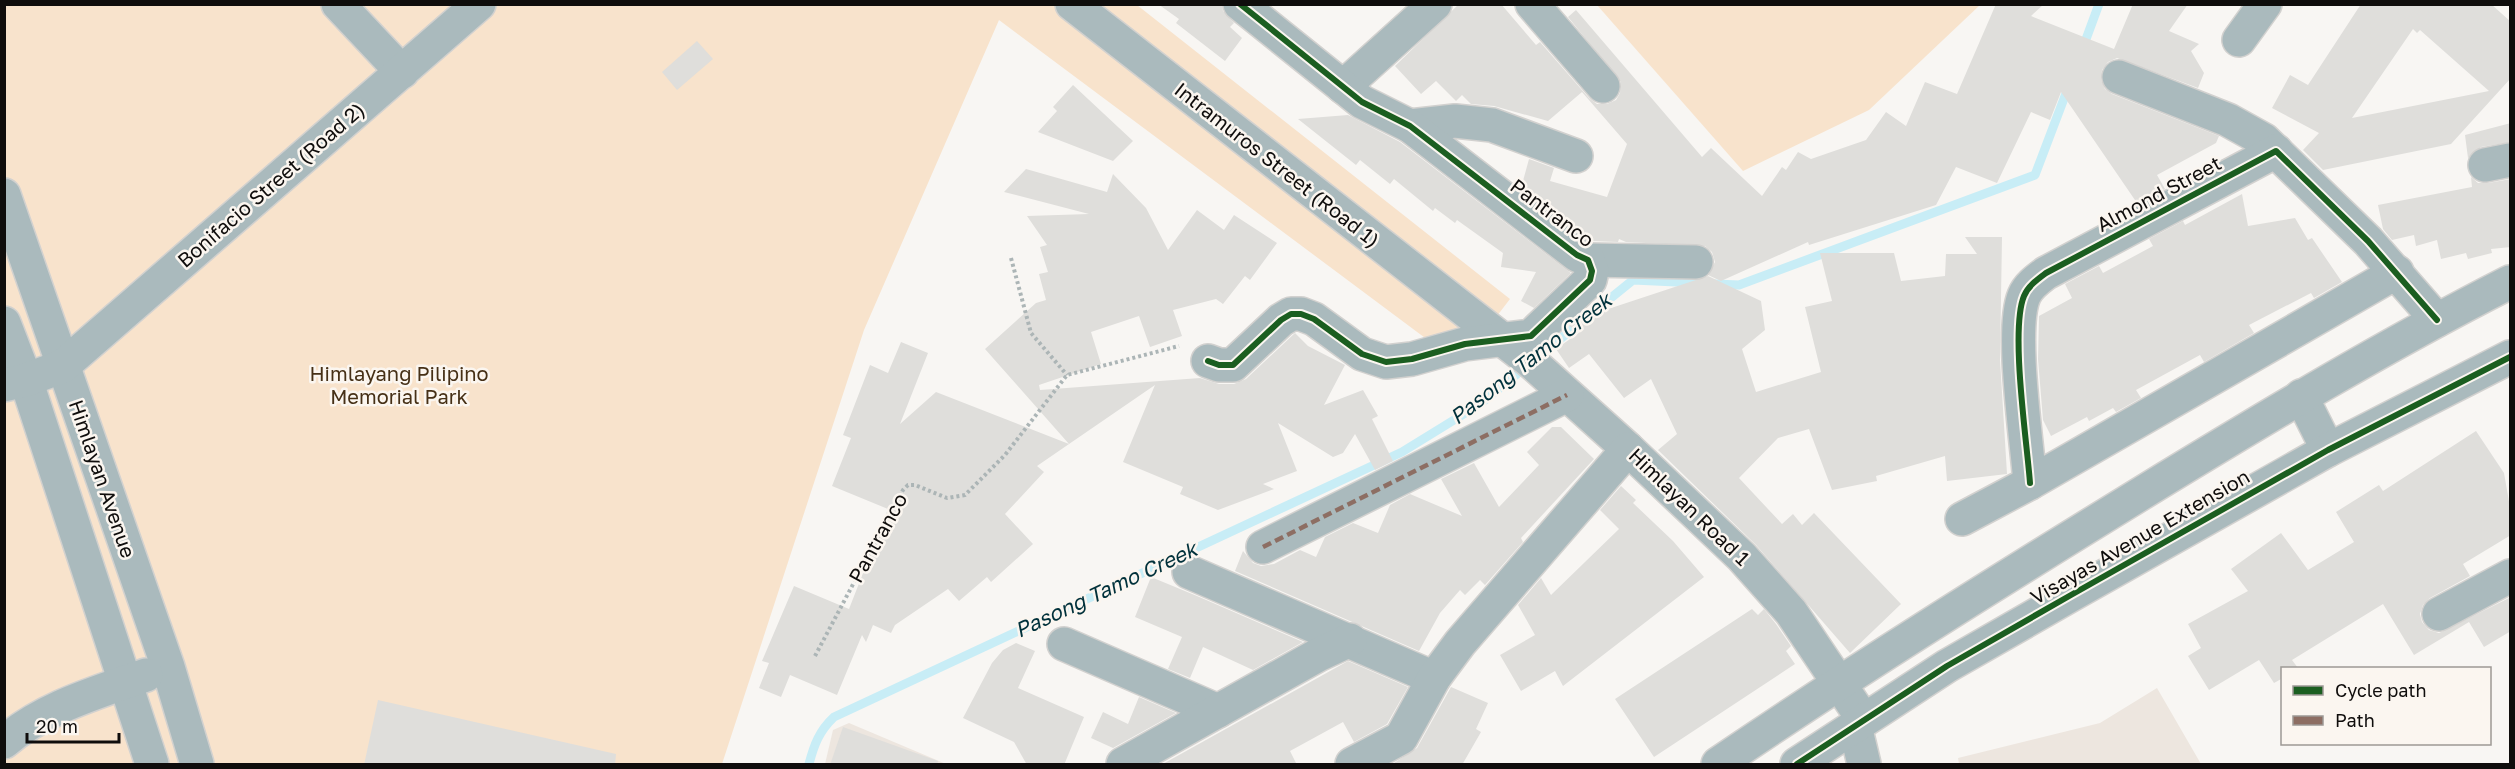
<svg xmlns="http://www.w3.org/2000/svg" width="2515" height="769" font-family="'Golos Text',sans-serif">
<rect width="100%" height="100%" fill="#f8f6f3"/>
<!-- built -->
<g fill="#ede6df">
<polygon points="2157,688 2201,764 1959,764 1958,758 2100,723"/>
<polygon points="849,723 946,764 825,764 833,730"/>
</g>
<!-- green -->
<g fill="#f8e3cc">
<polygon points="4,5 1137,5 1510,299 1460,364 999,20 864,330 722,764 5,764"/>
<polygon points="1597,5 1980,5 1869,110 1743,171"/>
</g>
<g fill="none" stroke-linecap="round" stroke-linejoin="round">
<!-- stream -->
<g stroke="#c8edf6" stroke-width="9">
<polyline points="2082,50 2099,4"/>
<polyline points="1715,284 1739,285 2035,175 2068,88"/>
<path d="M809,764c5,-19 10,-33 25,-47l568,-265 78,-48 153,-124 65,3"/>
</g>
</g>
<!-- building -->
<g fill="#dfdedb" fill-rule="evenodd">
<polygon points="1158,4 1222,4 1223,11 1234,23 1230,27 1242,38 1225,61 1176,23 1179,19"/>
<polygon points="1459,4 1501,4 1536,45 1540,42 1589,98 1597,104 1607,104 1616,100 1620,93 1621,82 1568,17 1576,10 1702,157 1711,148 1762,196 1782,167 1786,170 1798,152 1811,159 1866,140 1886,112 1906,126 1925,82 1957,94 1996,4 2044,4 2031,16 2114,49 2133,4 2188,4 2169,31 2199,44 2191,51 2204,73 2198,88 2117,58 2108,62 2102,70 2101,80 2105,89 2112,94 2219,136 2216,143 2157,175 2165,189 2137,203 2061,92 2050,120 2031,112 1997,183 1956,167 1936,205 1809,245 1808,242 1721,281 1708,275 1715,262 1712,252 1705,246 1626,242 1619,239 1618,242 1592,241 1521,188 1529,159 1554,168 1550,181 1607,197 1627,144 1582,92 1548,121 1494,106 1471,104 1462,95 1456,101 1436,81 1421,94 1395,66"/>
<path d="M2361,4h130l20,18v56l-60,66 -128,26 -20,-20 16,-17 -47,-25 18,-33 18,10zM2413,29l4,4 3,-3 69,61 -137,27z"/>
<polygon points="697,41 713,59 677,90 662,72"/>
<polygon points="1073,85 1133,141 1113,161 1038,132 1057,111 1053,107"/>
<polygon points="1348,115 1400,142 1571,273 1534,308 1521,301 1536,272 1501,267 1503,253 1457,220 1455,223 1435,208 1433,211 1394,179 1390,184 1360,160 1356,165 1298,119"/>
<polygon points="2511,123 2511,142 2481,147 2468,158 2465,135"/>
<polygon points="1026,169 1107,192 1113,174 1146,208 1168,250 1197,210 1224,230 1234,215 1277,243 1250,280 1245,276 1223,304 1216,299 1173,310 1182,336 1150,347 1139,316 1091,332 1101,364 1039,385 1040,390 1200,378 1219,384 1234,384 1246,379 1295,333 1308,346 1345,365 1324,405 1363,390 1378,416 1372,419 1393,461 1375,470 1355,434 1343,453 1333,457 1278,423 1297,471 1263,484 1274,489 1218,510 1180,494 1183,487 1123,462 1155,385 1037,466 1044,472 1005,514 1033,544 991,582 987,577 959,601 948,589 895,625 891,633 873,625 866,642 862,635 837,695 790,675 781,697 759,688 769,663 762,661 794,586 849,609 888,509 832,486 851,438 843,435 870,365 888,373 901,342 928,353 900,424 936,392 1069,444 985,349 1036,303 1046,300 1039,274 1048,272 1040,247 1047,245 1027,216 1089,214 1004,192"/>
<polygon points="2471,177 2478,183 2488,183 2511,179 2511,247 2491,249 2492,253 2468,259 2466,253 2441,259 2437,240 2416,246 2414,235 2392,240 2383,229 2378,205 2472,187"/>
<polygon points="2242,194 2248,226 2295,218 2308,240 2312,238 2342,282 2314,298 2311,293 2249,325 2254,333 2204,362 2200,355 2136,390 2141,398 2116,412 2113,408 2089,421 2087,417 2051,436 2043,420 2038,359 2039,316 2072,298 2065,284 2099,266 2103,273 2153,246 2149,239 2183,221 2185,225"/>
<polygon points="1965,237 2002,237 2000,360 2007,474 1947,481 1945,456 1876,476 1877,481 1832,490 1809,429 1778,438 1739,478 1782,524 1793,514 1802,525 1814,513 1901,604 1850,653 1756,545 1658,450 1677,434 1651,379 1624,398 1589,354 1569,368 1556,349 1580,332 1569,326 1587,308 1593,314 1708,276 1761,301 1765,330 1742,349 1756,392 1821,372 1805,307 1832,301 1820,253 1894,253 1901,281 1945,276 1946,254 1977,254"/>
<polygon points="1552,427 1561,427 1594,459 1521,538 1523,542 1485,585 1480,580 1465,595 1460,590 1440,613 1419,651 1235,571 1243,551 1253,563 1261,566 1274,564 1300,550 1316,557 1325,537 1353,523 1378,533 1390,505 1410,494 1462,516 1441,479 1474,463 1499,507 1539,465 1527,452"/>
<polygon points="2476,431 2504,473 2511,513 2511,535 2463,564 2470,576 2430,598 2423,605 2420,614 2422,622 2429,630 2439,633 2511,597 2511,631 2484,647 2469,622 2414,655 2383,604 2292,660 2298,668 2283,669 2283,678 2274,683 2259,660 2209,690 2188,656 2201,648 2188,624 2248,591 2231,569 2281,533 2308,570 2354,542 2336,512 2379,485 2383,491"/>
<polygon points="1621,486 1636,500 1633,503 1673,541 1704,577 1563,686 1555,671 1521,691 1500,655 1535,635 1518,605 1541,578 1551,595 1619,529 1600,510"/>
<polygon points="1151,577 1197,596 1303,642 1253,670 1203,647 1190,678 1168,669 1182,637 1135,617"/>
<polygon points="1752,609 1758,615 1764,609 1776,624 1791,646 1786,651 1795,664 1654,757 1615,699"/>
<polygon points="1016,643 1035,651 1018,688 1084,717 1064,765 1027,765 1014,742 963,718 992,663 1003,650"/>
<polygon points="1348,661 1408,687 1387,724 1354,742 1343,722 1290,751 1297,765 1161,765"/>
<polygon points="1451,687 1488,703 1476,729 1481,732 1462,765 1391,765 1417,748"/>
<polygon points="1139,697 1176,713 1113,748 1091,738 1103,712 1128,724"/>
<polygon points="378,700 616,754 615,765 364,765"/>
<polygon points="843,727 938,761 937,765 830,765"/>
</g>
<g fill="none" stroke-linecap="round" stroke-linejoin="round">
<defs>
<g id="minor">
<polyline points="338,4 402,72"/>
<polyline points="1072,4 1530,361 1628,449 1742,557 1791,612 1863,719"/>
<polyline points="1532,4 1603,86"/>
<polyline points="2239,40 2265,4"/>
<polyline points="2119,77 2228,120 2264,140 2368,241 2437,320"/>
<polyline points="1343,87 1435,4"/>
<polyline points="1410,126 1455,121 1492,125 1576,156"/>
<polyline points="2485,165 2510,160"/>
<polyline points="4,195 168,667 197,764"/>
<polyline points="1588,260 1696,262"/>
<polyline points="4,323 26,380 152,764"/>
<polyline points="1208,361 1219,365 1233,365 1281,320 1291,314 1301,314 1314,319 1362,354 1386,362 1412,359 1465,344 1531,336 1590,280 1592,271 1588,260 1577,255 1410,126 1362,102 1240,4"/>
<polyline points="4,385 26,380 63,366 479,4"/>
<polyline points="2301,396 2328,450"/>
<path d="M2030,483c-3,-41 -20,-153 -6,-187 4,-10 14,-17 22,-23l230,-122"/>
<polyline points="1962,519 2030,483 2397,272"/>
<polyline points="1263,547 1567,395"/>
<polyline points="1189,572 1434,678"/>
<polyline points="2439,614 2510,576"/>
<polyline points="1064,644 1218,711"/>
<polyline points="1855,726 1864,764"/>
<path d="M4,742c41,-35 92,-49 142,-67"/>
<polyline points="1123,764 1318,655 1350,640"/>
<polyline points="1352,764 1401,738 1434,678 1460,643 1628,449"/>
<path d="M1718,764c138,-94 281,-183 424,-271 121,-74 242,-147 368,-211"/>
<polyline points="1797,764 1947,666 2071,595 2328,450 2510,357"/>
</g>
</defs>
<!-- minor casing -->
<use href="#minor" stroke="#d2d1cf" stroke-width="36"/>
<!-- path -->
<g stroke="#acb5b6" stroke-width="4" stroke-dasharray="3 3" stroke-linecap="butt">
<polyline points="1011,258 1031,333 1067,375"/>
<polyline points="815,656 903,490 908,485 915,485 947,498 965,495 1005,455 1067,375 1179,346"/>
</g>
<!-- minor -->
<use href="#minor" stroke="#aababd" stroke-width="33"/>
<!-- quiet -->
<polyline stroke="#8d6e63" stroke-width="4.5" stroke-dasharray="9 4.5" stroke-linecap="butt" points="1263,547 1567,395"/>
<defs>
<g id="cycleway">
<polyline points="1208,361 1219,365 1233,365 1281,320 1291,314 1301,314 1314,319 1362,354 1386,362 1412,359 1465,344 1531,336 1590,280 1592,271 1588,260 1577,255 1410,126 1362,102 1240,4"/>
<path d="M2030,483c-3,-41 -20,-153 -6,-187 4,-10 14,-17 22,-23l230,-122 92,90 69,79"/>
<polyline points="1797,764 1947,666 2071,595 2328,450 2510,357"/>
</g>
</defs>
<!-- cycleway casing -->
<use href="#cycleway" stroke="#fbf6f0" stroke-width="10"/>
<!-- cycleway -->
<use href="#cycleway" stroke="#1b5e20" stroke-width="6"/>
</g>
<g text-anchor="middle" stroke-width="5" stroke-linejoin="round" paint-order="stroke">
<!-- street labels -->
<g font-size="20" fill="#0f0d0c" stroke="#fbf6f0">
<text transform="translate(1277 165) rotate(38)" y="7">Intramuros Street (Road 1)</text>
<text transform="translate(271 185) rotate(-41)" y="7">Bonifacio Street (Road 2)</text>
<text transform="translate(2159 194) rotate(-28)" y="7">Almond Street</text>
<text transform="translate(1552 213) rotate(37)" y="7">Pantranco</text>
<text transform="translate(102 479) rotate(71)" y="7">Himlayan Avenue</text>
<text transform="translate(1689 507) rotate(44)" y="7">Himlayan Road 1</text>
<text transform="translate(2140 537) rotate(-30)" y="7">Visayas Avenue Extension</text>
<text transform="translate(878 538) rotate(-61)" y="7">Pantranco</text>
</g>
<!-- park labels -->
<g font-size="20" fill="#463016" stroke="#fbf6f0">
<text x="399" y="381">Himlayang Pilipino<tspan x="399" dy="23">Memorial Park</tspan></text>
</g>
<!-- water labels -->
<g font-size="21" font-style="italic" fill="#00313b" stroke="#fbf6f0">
<text transform="translate(1531 359) rotate(-38)" y="7">Pasong Tamo Creek</text>
<text transform="translate(1106 590) rotate(-25)" y="7">Pasong Tamo Creek</text>
</g>
</g>
<!-- border -->
<rect width="2515" height="769" fill="none" stroke="#0f0d0c" stroke-width="12"/>
<!-- legend -->
<rect x="2281" y="667" width="210" height="78" fill="#fbf6f0" stroke="#9d9995" stroke-width="1.5"/>
<rect x="2293" y="686" width="30" height="9" fill="#1b5e20" stroke="#9d9995" stroke-width="1.5"/>
<text x="2335" y="697" font-size="18" fill="#0f0d0c">Cycle path</text>
<rect x="2293" y="716" width="30" height="9" fill="#8d6e63" stroke="#9d9995" stroke-width="1.5"/>
<text x="2335" y="727" font-size="18" fill="#0f0d0c">Path</text>
<!-- scale -->
<path d="M27 733v9h92v-9" fill="none" stroke="#0f0d0c" stroke-width="3"/>
<text x="36" y="733" font-size="18" fill="#0f0d0c" stroke="#fbf6f0" stroke-width="4.5" paint-order="stroke">20 m</text>
</svg>
